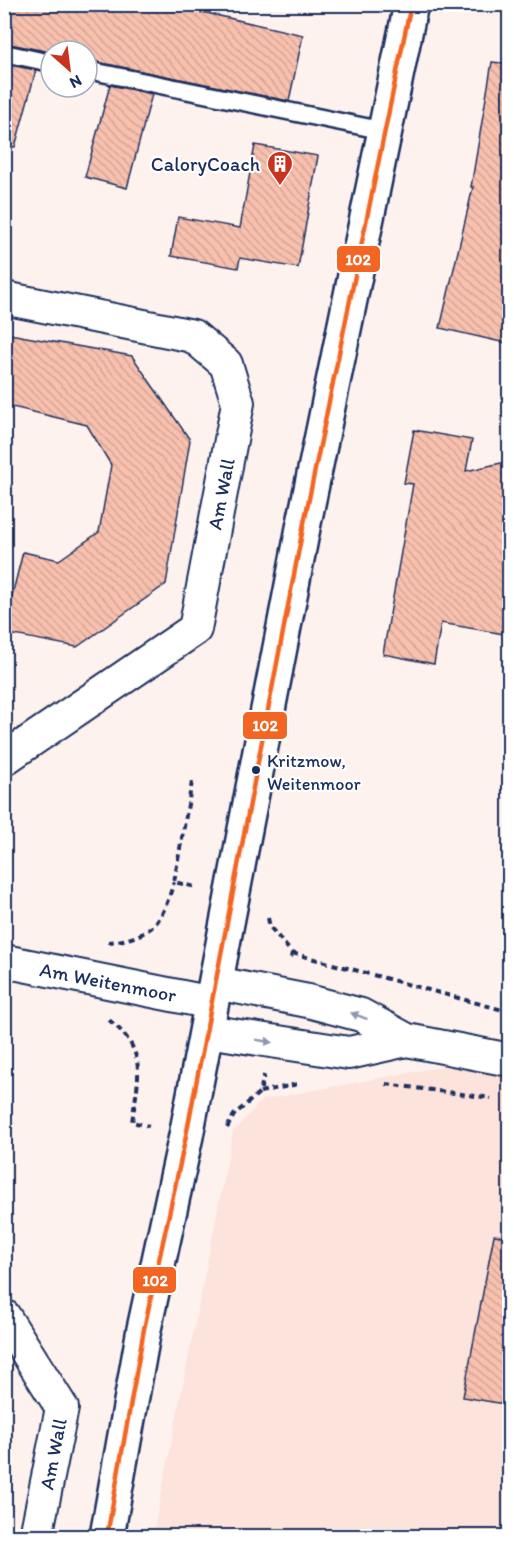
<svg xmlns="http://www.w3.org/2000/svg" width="514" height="1541" font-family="Itim,sans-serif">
<defs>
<pattern id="building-back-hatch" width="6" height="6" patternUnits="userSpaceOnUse" patternTransform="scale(1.5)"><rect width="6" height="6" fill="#f8c0ad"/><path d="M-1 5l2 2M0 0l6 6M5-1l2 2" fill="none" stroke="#d4a597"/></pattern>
</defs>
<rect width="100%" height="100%" fill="#fef2ef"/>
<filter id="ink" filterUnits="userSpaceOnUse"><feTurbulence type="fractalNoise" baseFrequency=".0167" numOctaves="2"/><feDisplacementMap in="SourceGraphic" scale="12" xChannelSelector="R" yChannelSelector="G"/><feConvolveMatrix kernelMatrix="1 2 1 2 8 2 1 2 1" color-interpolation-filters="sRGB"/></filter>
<g filter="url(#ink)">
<!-- built -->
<polygon fill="#fce3db" points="493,1057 509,1060 509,1536 153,1536 233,1132 262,1100"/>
<!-- building -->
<g fill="url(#building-back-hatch)" stroke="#1b2f5e" stroke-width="1.5">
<polygon points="4,4 167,4 303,35 289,101 87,60 87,51 51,52 4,43"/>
<polygon points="492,62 510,64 510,344 440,328 473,187 471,187"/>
<polygon points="4,64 36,70 15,147 4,146"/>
<polygon points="110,85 152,94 127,188 85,177"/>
<polygon points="255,145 318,156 298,268 240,258 238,268 171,256 178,217 240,228"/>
<polygon points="4,333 132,356 190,440 166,584 77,647 4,633 4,627 23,552 59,560 99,532 111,465 87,425 4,405"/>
<polygon points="414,430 472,440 466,471 510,461 510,635 441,623 434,664 383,654 413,484 404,483"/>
<polygon points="494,1235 510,1237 510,1405 463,1397"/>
</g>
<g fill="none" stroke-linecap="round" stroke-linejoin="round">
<defs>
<g id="service">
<polyline points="4,53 51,63"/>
<polyline points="87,70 385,131"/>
</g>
<g id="minor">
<polyline points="4,298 193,336 226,364 238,403 195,629 4,759"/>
<polyline points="4,961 212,1003"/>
<polyline points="216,983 308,1001 361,1015 407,1040 510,1060"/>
<polyline points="207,1031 349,1053 407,1040"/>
<polyline points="4,1316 62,1408 36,1536"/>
</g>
<polyline id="secondary" points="107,1536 144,1329 186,1136 303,528 411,4"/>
</defs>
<!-- service casing -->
<use href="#service" stroke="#1b2f5e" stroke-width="21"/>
<!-- minor casing -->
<use href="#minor" stroke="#1b2f5e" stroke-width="36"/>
<!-- secondary casing -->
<use href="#secondary" stroke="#1b2f5e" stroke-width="38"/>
<!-- path -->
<g stroke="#1b2f5e" stroke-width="4" stroke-dasharray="6 4.5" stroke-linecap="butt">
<polyline points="192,782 174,882 196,887"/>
<polyline points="268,918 270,927 292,953 290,962"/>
<path d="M108,942c17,-1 41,-7 51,-23 7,-11 11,-25 15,-37"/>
<polyline points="292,953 510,1012"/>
<path d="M109,1020c40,32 29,58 23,102l17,4"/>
<polyline points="386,1084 491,1098"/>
<polyline points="260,1092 298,1084"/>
<polyline points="227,1128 234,1115 260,1092 264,1075"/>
</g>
<!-- service -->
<use href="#service" stroke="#fff" stroke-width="16"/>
<!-- minor -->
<use href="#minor" stroke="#fff" stroke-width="32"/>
<!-- secondary -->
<use href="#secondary" stroke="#fff" stroke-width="33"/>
<defs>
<polyline id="bus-1" points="107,1536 144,1329 186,1136 303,528 411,4"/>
</defs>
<!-- bus-1 casing -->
<use href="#bus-1" stroke="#fff" stroke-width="9"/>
<!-- bus-1 -->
<use href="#bus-1" stroke="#f26522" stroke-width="4.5"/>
</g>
<!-- one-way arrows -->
<defs><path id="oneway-solid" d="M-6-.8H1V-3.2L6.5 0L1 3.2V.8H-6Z" transform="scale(1.5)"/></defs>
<g fill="#8d97ae">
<use href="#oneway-solid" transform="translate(359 1016) rotate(-159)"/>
<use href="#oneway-solid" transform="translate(264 1041) rotate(9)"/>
</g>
</g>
<!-- icons -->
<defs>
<symbol id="building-pin" viewBox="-11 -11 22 30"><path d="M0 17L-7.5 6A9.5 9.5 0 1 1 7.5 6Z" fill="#c8321e" stroke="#fff"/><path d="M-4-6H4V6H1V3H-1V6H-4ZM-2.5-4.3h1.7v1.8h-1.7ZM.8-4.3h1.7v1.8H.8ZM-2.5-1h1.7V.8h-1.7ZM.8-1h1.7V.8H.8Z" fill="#fff"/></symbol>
</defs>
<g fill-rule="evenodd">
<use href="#building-pin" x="265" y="149" width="30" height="40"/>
</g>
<!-- markers -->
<circle fill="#1b2f5e" stroke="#fff" stroke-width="2" cx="256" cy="770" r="5"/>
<g text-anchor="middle" stroke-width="4.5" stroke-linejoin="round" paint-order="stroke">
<!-- bus labels -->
<g font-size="18" fill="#1b2f5e" stroke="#fff" text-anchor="start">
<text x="267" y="767">Kritzmow,<tspan x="267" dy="23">Weitenmoor</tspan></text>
</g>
<!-- poi labels -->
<g font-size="20" fill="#1b2f5e" stroke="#fff" text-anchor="end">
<text x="260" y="171">CaloryCoach</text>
</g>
<!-- street labels -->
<g font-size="20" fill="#1b2f5e" stroke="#fff">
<text transform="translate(221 494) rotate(-79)" y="7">Am Wall</text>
<text transform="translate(108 982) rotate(11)" y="7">Am Weitenmoor</text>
<text transform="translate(53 1454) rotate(-79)" y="7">Am Wall</text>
</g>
</g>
<g stroke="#fff" stroke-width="2">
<rect x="336" y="245" width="45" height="28" rx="6" fill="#f26522"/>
<rect x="242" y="711" width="46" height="29" rx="6" fill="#f26522"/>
<rect x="132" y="1266" width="45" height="28" rx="6" fill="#f26522"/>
</g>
<g font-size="16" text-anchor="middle" font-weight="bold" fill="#fff">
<text x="358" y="265">102</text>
<text x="265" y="731">102</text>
<text x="155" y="1286">102</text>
</g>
<!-- margin -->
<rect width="514" height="1541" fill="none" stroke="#fff" stroke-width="24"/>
<rect x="12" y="12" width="490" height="1517" fill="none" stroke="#1b2f5e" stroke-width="2" filter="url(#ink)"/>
<!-- north arrow -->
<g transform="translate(69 69) rotate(152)"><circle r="28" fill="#ffffff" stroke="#a4acbf" stroke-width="1.5"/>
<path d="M0-4.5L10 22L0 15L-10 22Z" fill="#c8321e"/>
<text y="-9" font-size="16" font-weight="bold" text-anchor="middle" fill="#1b2f5e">N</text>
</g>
</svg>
